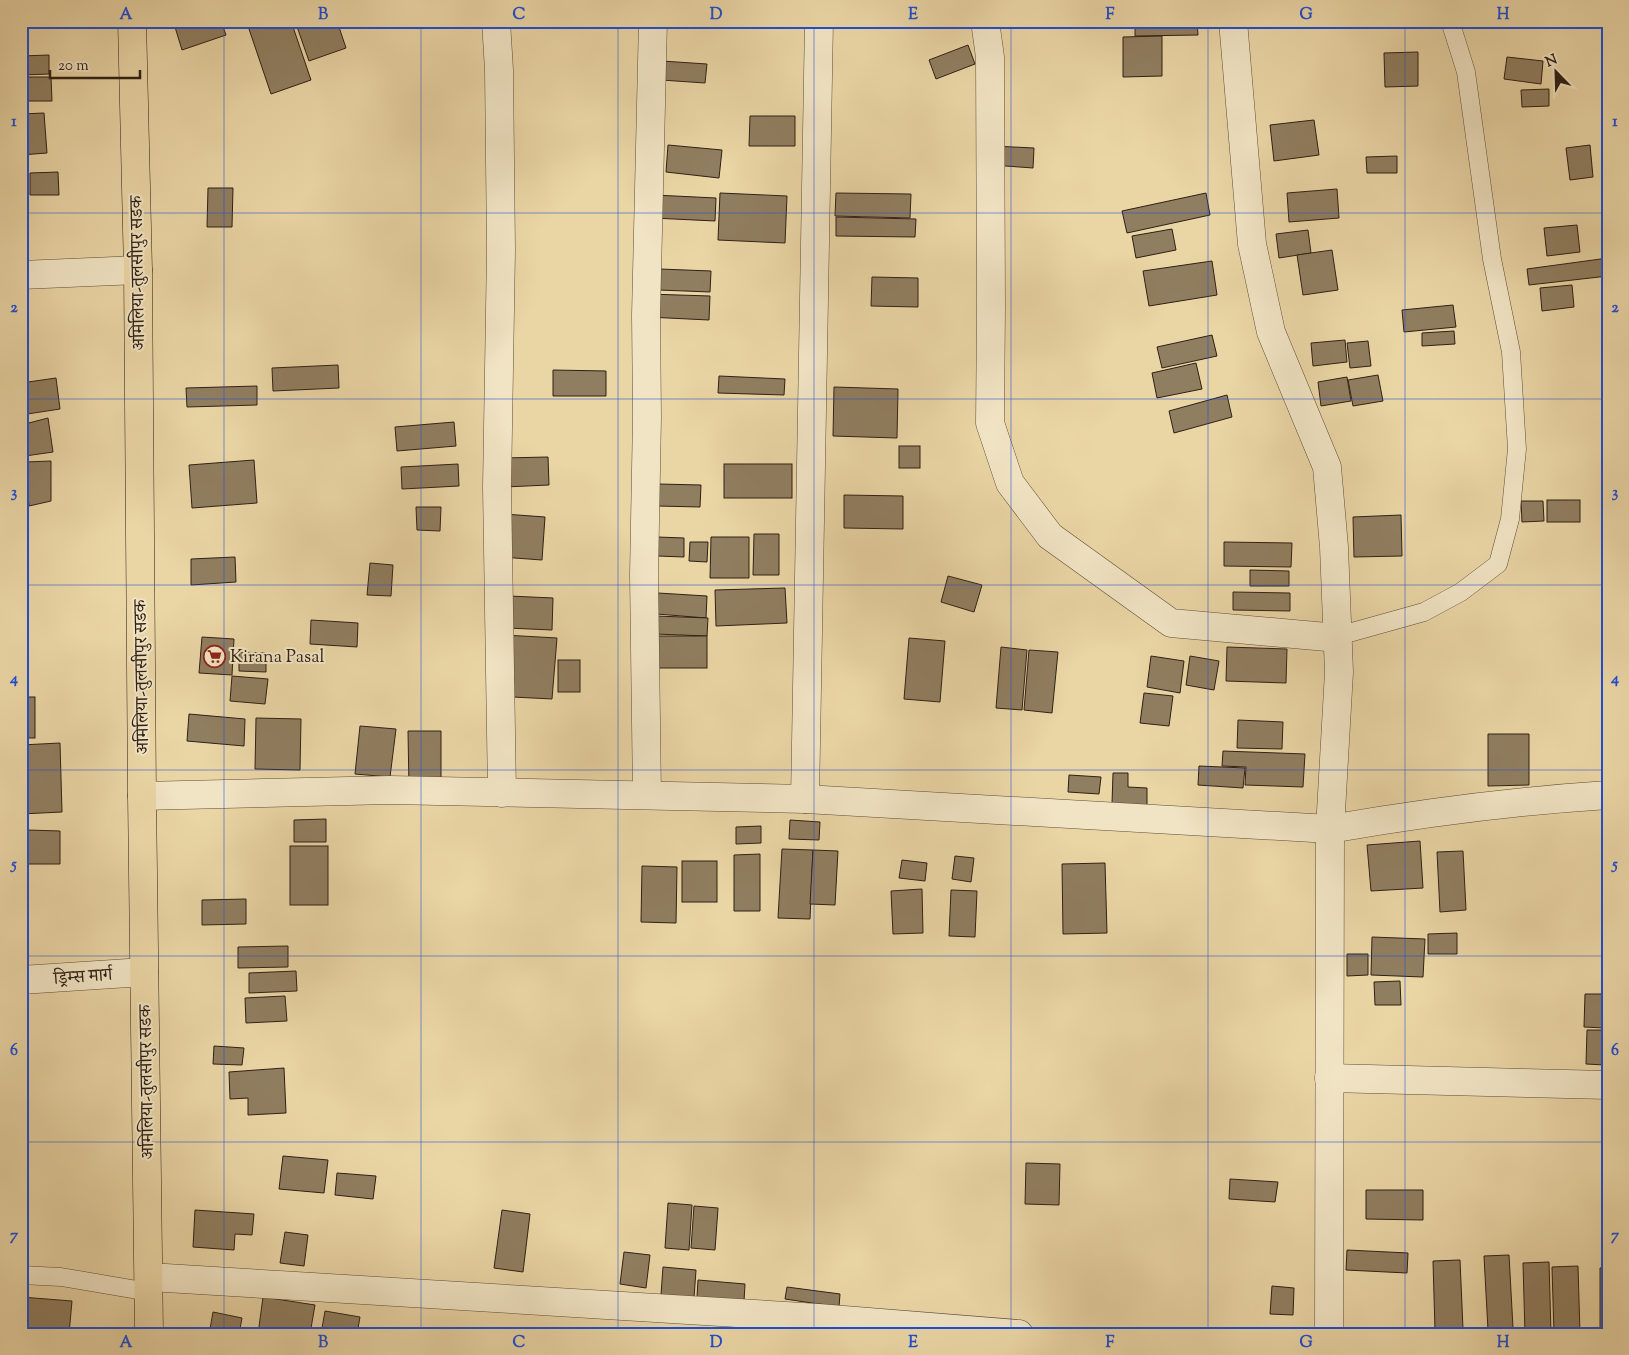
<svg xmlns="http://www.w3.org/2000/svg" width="1629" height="1355" font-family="'Sorts Mill Goudy','Noto Serif Devanagari',serif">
<rect width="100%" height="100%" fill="#ead5a5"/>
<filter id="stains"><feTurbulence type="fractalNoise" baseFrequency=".004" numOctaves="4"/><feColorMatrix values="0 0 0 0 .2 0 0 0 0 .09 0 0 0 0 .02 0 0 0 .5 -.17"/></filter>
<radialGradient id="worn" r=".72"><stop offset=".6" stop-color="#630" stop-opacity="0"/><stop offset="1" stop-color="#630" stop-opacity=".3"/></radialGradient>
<!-- building -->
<g fill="#907e60" stroke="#2f2015">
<polygon points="192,21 221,21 226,35 182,50 175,27"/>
<polygon points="270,21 291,21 311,80 271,94 249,29"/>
<polygon points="295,21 337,21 346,48 309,61"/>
<polygon points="1135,21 1197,21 1198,35 1135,36"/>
<polygon points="1162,36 1162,76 1123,77 1123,37"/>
<polygon points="968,45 975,64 936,79 929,60"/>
<polygon points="1418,52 1418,86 1385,87 1384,53"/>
<polygon points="49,55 49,74 21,75 21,56"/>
<polygon points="1507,57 1543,61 1541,84 1504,79"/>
<polygon points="662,61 707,64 705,83 661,80"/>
<polygon points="21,77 51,77 52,101 21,101"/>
<polygon points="1549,89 1549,106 1522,107 1521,90"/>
<polygon points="44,113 47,153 21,155 21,114"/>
<polygon points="750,116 795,116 795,146 749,146"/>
<polygon points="1314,120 1319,155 1274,161 1270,125"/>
<polygon points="668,145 722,150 719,178 666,172"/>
<polygon points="1590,145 1593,177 1570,180 1566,148"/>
<polygon points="993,146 1034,148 1033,168 992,165"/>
<polygon points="1397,156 1397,173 1367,173 1366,157"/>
<polygon points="58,172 59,195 30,195 30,173"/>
<polygon points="26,184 26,202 21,202 21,185"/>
<polygon points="208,188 233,188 232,227 207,227"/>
<polygon points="1337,189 1339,218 1289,222 1287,193"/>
<polygon points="720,193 787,196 785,243 718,240"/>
<polygon points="836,193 911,194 910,218 835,216"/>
<polygon points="1206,193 1210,215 1127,233 1122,211"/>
<polygon points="654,195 716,198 715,221 653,218"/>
<polygon points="836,217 916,219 915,237 836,236"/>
<polygon points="1577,225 1580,252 1547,256 1544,228"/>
<polygon points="1172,229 1176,250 1136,258 1132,236"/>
<polygon points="1308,230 1311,253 1279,258 1276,234"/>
<polygon points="1332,250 1338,290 1303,295 1297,255"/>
<polygon points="1608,258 1608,276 1529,285 1527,269"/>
<polygon points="1212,261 1217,295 1149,306 1143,271"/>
<polygon points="660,269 711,271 710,292 659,290"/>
<polygon points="872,277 918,278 918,307 871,306"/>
<polygon points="1572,285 1574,307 1542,311 1540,288"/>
<polygon points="648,294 710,296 709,320 647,317"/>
<polygon points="1453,305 1456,327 1404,332 1402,310"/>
<polygon points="1454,331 1455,344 1422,346 1422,333"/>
<polygon points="1212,335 1217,356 1162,368 1157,347"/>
<polygon points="1345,340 1347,362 1313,366 1311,343"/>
<polygon points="1368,341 1371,366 1350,368 1347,343"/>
<polygon points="1196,363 1202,389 1157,398 1152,373"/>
<polygon points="338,365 339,388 273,391 272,368"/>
<polygon points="553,370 606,371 606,396 553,396"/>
<polygon points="1378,375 1383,401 1353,406 1348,380"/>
<polygon points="719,376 785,379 784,395 718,393"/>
<polygon points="1347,377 1351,401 1321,406 1318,382"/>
<polygon points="56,378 60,409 21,415 21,383"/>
<polygon points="257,386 257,405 187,407 186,388"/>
<polygon points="834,387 898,389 897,438 833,436"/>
<polygon points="1227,395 1232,417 1174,433 1169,411"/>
<polygon points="48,418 53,452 25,456 21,425"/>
<polygon points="454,422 456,446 397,451 395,427"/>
<rect x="899" y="446" width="21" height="22"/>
<polygon points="548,457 549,485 504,487 504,458"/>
<polygon points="254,460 257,503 192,508 189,465"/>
<polygon points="51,461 51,501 29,506 25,462"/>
<polygon points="458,464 459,486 402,489 401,467"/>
<rect x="724" y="464" width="68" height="34"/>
<polygon points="659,484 701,485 700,507 658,506"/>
<polygon points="844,495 903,496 903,529 844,528"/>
<rect x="1547" y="500" width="33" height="22"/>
<polygon points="1521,501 1543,501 1544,521 1522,522"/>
<polygon points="416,507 441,507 440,531 417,530"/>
<polygon points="504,514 545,517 542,560 501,557"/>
<polygon points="1401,515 1402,556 1354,557 1353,517"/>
<polygon points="754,534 779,534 779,575 753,575"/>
<polygon points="658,537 684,538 684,557 658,556"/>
<polygon points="711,537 749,537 749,578 710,578"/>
<polygon points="690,542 708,542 707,562 689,561"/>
<polygon points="1224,542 1292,543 1291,567 1224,566"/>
<polygon points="235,557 236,582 191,585 191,559"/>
<polygon points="370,563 393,565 391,596 367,595"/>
<polygon points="1250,570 1289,571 1289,586 1250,586"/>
<polygon points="948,576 982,585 974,612 941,602"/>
<polygon points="785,588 787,623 716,626 715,590"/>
<polygon points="1233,592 1290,593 1290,611 1233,610"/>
<polygon points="658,593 707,596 706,618 657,614"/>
<polygon points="509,596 553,598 552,630 508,628"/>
<polygon points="656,616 708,618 707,636 655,634"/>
<polygon points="311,620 358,623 357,647 310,644"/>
<polygon points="504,635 557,638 552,699 513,697 514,677 501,675"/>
<rect x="655" y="636" width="52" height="32"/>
<polygon points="202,637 234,639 232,675 199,673"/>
<polygon points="909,638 945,641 940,702 904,699"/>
<polygon points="1001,647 1027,650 1022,710 996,708"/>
<polygon points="1227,647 1287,649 1286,683 1226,681"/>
<polygon points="1029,650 1058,652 1052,713 1024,710"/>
<polygon points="239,652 266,653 266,672 239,671"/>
<polygon points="1151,656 1184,661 1180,693 1147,687"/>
<polygon points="1190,656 1219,661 1214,690 1186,685"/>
<rect x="558" y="660" width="22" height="32"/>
<polygon points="232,676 268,679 265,704 230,701"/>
<polygon points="1144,693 1173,696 1169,726 1140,723"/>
<rect x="21" y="697" width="14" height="41"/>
<polygon points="189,714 245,719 244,746 187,741"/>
<polygon points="256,718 301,719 300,770 255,769"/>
<polygon points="1238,720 1283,722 1282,749 1237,748"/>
<polygon points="360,726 396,729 390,777 355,774"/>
<polygon points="408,731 441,731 441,787 409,787"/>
<polygon points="1488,734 1529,734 1529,785 1488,786"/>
<polygon points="60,743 62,812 21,814 21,745"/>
<polygon points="1223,751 1305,754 1303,787 1245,785 1246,767 1222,766"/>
<polygon points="1199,766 1245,768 1243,788 1198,785"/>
<polygon points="1113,773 1128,773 1128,787 1147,788 1147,805 1112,804"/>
<polygon points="1069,775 1101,777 1099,794 1068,792"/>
<polygon points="326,819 326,842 294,842 294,820"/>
<polygon points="790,820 820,822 819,840 789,839"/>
<polygon points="761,826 761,843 736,844 736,827"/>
<polygon points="27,830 60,831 60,864 26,864"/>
<polygon points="1420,841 1423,888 1371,891 1367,845"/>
<rect x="290" y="846" width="38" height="59"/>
<polygon points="782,849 813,850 810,919 778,918"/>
<polygon points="813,850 838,851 835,905 810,904"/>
<polygon points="1463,851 1466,910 1440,912 1437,852"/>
<polygon points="760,854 760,911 734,911 734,855"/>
<polygon points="955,856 974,858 971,882 952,879"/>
<polygon points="902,860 927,863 925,881 899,878"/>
<rect x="682" y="861" width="35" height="41"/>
<polygon points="1105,863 1107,933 1063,934 1062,864"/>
<polygon points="642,866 677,867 676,923 641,922"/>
<polygon points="922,889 923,933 893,934 891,891"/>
<polygon points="951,890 977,891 975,937 949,936"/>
<polygon points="246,899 246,924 202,925 202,900"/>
<polygon points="1457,933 1457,954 1428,954 1428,934"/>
<polygon points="1372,937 1425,939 1423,977 1371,975"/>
<polygon points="288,946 288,967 238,968 238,947"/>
<polygon points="1347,954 1368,954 1368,975 1347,976"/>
<polygon points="296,971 297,991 249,993 249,973"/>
<polygon points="1400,981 1401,1005 1375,1005 1374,982"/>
<polygon points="1585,994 1606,994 1605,1028 1584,1027"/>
<polygon points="285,996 287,1021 246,1023 245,998"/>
<polygon points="1608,1023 1608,1059 1606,1059"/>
<polygon points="1587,1030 1606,1030 1605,1065 1586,1064"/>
<polygon points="214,1046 244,1048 242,1065 213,1064"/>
<polygon points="284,1068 286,1113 248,1115 248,1098 230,1099 229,1072"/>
<polygon points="283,1156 328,1160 324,1193 279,1189"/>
<polygon points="1026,1163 1060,1164 1059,1205 1025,1204"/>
<polygon points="337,1173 376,1176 373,1199 335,1195"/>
<polygon points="1230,1179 1278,1182 1275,1202 1229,1199"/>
<polygon points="1366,1190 1423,1190 1423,1220 1366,1219"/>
<polygon points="668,1203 692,1205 689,1250 665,1248"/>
<polygon points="694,1206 718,1208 715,1250 691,1248"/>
<polygon points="195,1210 254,1214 252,1235 235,1234 234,1250 193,1247"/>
<polygon points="502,1210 530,1214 523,1272 494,1268"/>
<polygon points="285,1232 308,1235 304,1266 280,1263"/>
<polygon points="1347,1250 1408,1253 1407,1273 1346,1270"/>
<polygon points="624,1252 650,1255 646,1288 620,1284"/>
<polygon points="1509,1255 1513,1328 1488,1330 1484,1256"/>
<polygon points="1460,1260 1463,1329 1435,1330 1433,1261"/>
<polygon points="1549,1262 1551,1334 1525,1334 1523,1263"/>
<polygon points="1578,1266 1580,1334 1554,1334 1552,1267"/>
<polygon points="663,1267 696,1270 694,1298 661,1295"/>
<polygon points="1608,1267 1608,1334 1600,1334 1600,1268"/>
<polygon points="698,1280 745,1284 744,1301 697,1297"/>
<polygon points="1272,1286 1294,1288 1293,1315 1270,1314"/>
<polygon points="787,1287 840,1294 839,1307 785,1299"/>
<polygon points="21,1297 72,1301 69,1334 21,1334"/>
<polygon points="263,1297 315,1305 310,1334 258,1334"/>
<polygon points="325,1311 360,1317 357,1334 321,1334"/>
<polygon points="213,1312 242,1318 239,1334 210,1329"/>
</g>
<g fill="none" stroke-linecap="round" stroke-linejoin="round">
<defs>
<g id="service">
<polyline points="1338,636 1424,612 1461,592 1498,564 1510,519 1517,449 1511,352 1492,259 1466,72 1450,21"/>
<polyline points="21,1275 61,1277 149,1292"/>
</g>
<g id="minor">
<polyline points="496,21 499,70 501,250 497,487 502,793"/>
<polyline points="985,21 990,57 991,307 990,423 1010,483 1050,536 1171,623 1338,638"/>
<polyline points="1233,21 1252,244 1271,332 1327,467 1334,547 1339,672 1330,829 1329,1334"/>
<polyline points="21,275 138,270"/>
<polyline points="647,795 644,575 647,417 646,315 653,21"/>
<path d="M142,796l248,-6 415,9 525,30c92,-16 184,-28 278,-34"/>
<polyline points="805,799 819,21"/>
<polyline points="21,980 144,972"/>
<polyline points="1329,1078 1608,1085"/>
<polyline points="149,1277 819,1318 1019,1334"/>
</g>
<polyline id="primary" points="132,21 138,270 142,796 149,1334"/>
</defs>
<!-- service casing -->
<use href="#service" stroke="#5e4d39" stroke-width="19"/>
<!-- minor casing -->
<use href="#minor" stroke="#5e4d39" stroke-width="29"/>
<!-- primary casing -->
<use href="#primary" stroke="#2f2015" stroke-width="29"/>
<!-- service -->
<use href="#service" stroke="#f1e4c4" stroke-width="18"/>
<!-- minor -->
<use href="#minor" stroke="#f1e4c4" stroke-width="28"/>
<!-- primary -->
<use href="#primary" stroke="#ead5a5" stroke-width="28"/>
</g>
<!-- grid -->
<path fill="none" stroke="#1d4ed8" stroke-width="1" stroke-opacity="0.55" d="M224,21v1313M421,21v1313M618,21v1313M814,21v1313M1011,21v1313M1208,21v1313M1405,21v1313M21,213h1587M21,399h1587M21,585h1587M21,770h1587M21,956h1587M21,1142h1587"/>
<!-- icons -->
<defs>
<symbol id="supermarket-ring" viewBox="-11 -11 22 22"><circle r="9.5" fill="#f1e4c4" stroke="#8f2418" stroke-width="1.5"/><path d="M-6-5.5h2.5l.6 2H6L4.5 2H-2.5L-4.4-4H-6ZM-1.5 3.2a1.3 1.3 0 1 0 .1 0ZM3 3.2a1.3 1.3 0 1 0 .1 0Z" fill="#8f2418"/></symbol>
</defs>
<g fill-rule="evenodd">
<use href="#supermarket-ring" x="202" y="644" width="25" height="25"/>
</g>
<g text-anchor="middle" stroke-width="4" stroke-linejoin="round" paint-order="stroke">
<!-- street labels -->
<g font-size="18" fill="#2f2015" stroke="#f1e4c4">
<text transform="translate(137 273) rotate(-91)" y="6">अमिलिया-तुलसीपुर सडक</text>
<text transform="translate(141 677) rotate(-91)" y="6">अमिलिया-तुलसीपुर सडक</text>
<text transform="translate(83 976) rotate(-4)" y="6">ड्रिम्स मार्ग</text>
<text transform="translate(146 1082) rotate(-91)" y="6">अमिलिया-तुलसीपुर सडक</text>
</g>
<!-- poi labels -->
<g font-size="18" fill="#2f2015" stroke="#f1e4c4" text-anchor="start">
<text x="230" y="662">Kirana Pasal</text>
</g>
</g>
<!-- margin -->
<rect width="1629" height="1355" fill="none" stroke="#ead5a5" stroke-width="55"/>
<!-- north arrow -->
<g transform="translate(1556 72) rotate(337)" stroke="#f1e4c4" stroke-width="4" paint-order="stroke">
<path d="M0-4L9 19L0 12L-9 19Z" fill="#2f2015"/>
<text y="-8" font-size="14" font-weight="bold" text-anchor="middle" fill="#2f2015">N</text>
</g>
<!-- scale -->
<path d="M50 70v8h90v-8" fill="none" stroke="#2f2015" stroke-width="2.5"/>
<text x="58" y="70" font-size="15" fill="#2f2015" stroke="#f1e4c4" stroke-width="4" paint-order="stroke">20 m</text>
<rect x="28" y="28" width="1574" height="1300" fill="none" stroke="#1d4ed8" stroke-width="2"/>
<g font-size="16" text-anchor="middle" font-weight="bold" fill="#1d4ed8">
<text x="126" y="19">A</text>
<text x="323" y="19">B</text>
<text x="519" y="19">C</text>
<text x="716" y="19">D</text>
<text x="913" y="19">E</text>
<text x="1110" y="19">F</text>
<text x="1306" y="19">G</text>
<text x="1503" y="19">H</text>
<text x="14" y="126">1</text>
<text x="1615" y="126">1</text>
<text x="14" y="312">2</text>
<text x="1615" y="312">2</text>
<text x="14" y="497">3</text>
<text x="1615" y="497">3</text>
<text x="14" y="683">4</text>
<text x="1615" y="683">4</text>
<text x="14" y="869">5</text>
<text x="1615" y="869">5</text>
<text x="14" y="1055">6</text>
<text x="1615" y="1055">6</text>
<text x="14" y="1240">7</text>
<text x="1615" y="1240">7</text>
<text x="126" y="1347">A</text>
<text x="323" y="1347">B</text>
<text x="519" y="1347">C</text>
<text x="716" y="1347">D</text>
<text x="913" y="1347">E</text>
<text x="1110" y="1347">F</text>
<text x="1306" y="1347">G</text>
<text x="1503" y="1347">H</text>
</g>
<rect width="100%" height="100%" filter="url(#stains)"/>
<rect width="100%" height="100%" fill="url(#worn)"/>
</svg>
